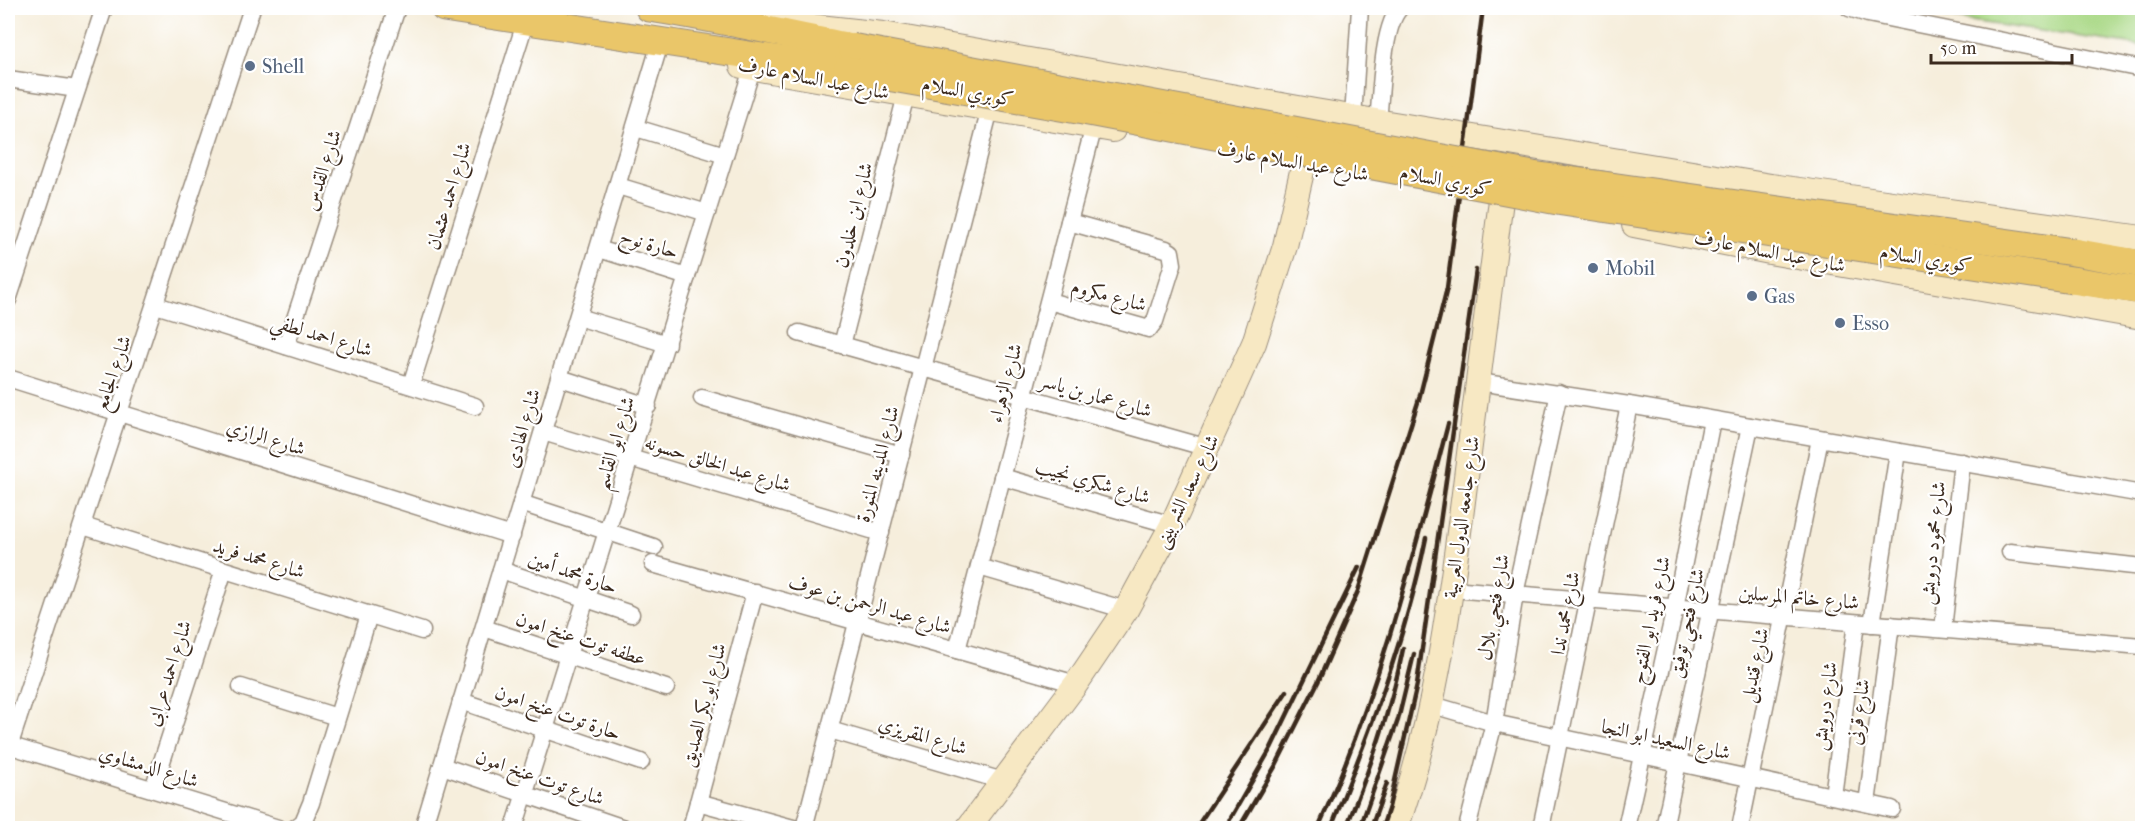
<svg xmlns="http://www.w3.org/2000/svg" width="2150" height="836" font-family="'IM FELL French Canon',Amiri,serif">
<rect width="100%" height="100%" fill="#fff"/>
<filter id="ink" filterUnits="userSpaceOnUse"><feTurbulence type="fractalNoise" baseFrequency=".0167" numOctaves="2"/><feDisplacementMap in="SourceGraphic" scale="12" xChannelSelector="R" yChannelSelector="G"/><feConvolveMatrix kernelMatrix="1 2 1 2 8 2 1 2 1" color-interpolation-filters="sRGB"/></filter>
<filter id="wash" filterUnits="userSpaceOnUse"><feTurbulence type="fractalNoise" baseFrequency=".008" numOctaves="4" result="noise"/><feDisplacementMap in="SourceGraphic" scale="24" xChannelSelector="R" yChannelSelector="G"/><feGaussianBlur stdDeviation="1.35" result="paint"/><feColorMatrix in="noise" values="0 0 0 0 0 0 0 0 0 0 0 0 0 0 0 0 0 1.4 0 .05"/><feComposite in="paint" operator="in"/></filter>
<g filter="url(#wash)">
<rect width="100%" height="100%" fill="#f6eedc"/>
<!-- green -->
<polygon fill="#aad987" stroke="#728252" stroke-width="1.5" points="1883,8 2142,8 2142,46"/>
</g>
<g filter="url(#ink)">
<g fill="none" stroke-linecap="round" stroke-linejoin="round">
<defs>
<g id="minor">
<polyline points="1849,8 1868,14 2142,69"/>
<polyline points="801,24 803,8"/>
<polyline points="8,79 77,89"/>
<polyline points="1353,118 1360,8"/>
<path d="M1378,122c3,-27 4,-96 22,-114"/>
<polyline points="636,128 725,155"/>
<polyline points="618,186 707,213"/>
<polyline points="599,249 687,277"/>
<polyline points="8,300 104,8"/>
<polyline points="1049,301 1149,329 1155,321 1173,264 1171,252 1166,249 1069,222"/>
<polyline points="156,305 475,406"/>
<polyline points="578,317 667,344"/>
<polyline points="799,333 1208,448"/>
<polyline points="842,345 906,95"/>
<polyline points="286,346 397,8"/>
<polyline points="8,378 512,536"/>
<polyline points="560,378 648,406"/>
<polyline points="1479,382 1629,405 2142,494"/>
<polyline points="411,385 526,20"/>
<polyline points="702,398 901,455"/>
<polyline points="543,432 881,533"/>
<polyline points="1002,477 1172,525"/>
<polyline points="521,503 654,547"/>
<polyline points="83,526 422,631"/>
<polyline points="2010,552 2142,567"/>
<polyline points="653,564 1076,684"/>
<polyline points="979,567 1126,610"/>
<polyline points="501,570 631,614"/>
<polyline points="1452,589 2142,646"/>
<polyline points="1872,624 1898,452"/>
<polyline points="484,628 666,688"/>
<polyline points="1943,629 1962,462"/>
<polyline points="957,650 1094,126"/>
<polyline points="241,687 337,717"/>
<polyline points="461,701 641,762"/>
<polyline points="1433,705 1494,723 1892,809"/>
<polyline points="830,730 1003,781"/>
<polyline points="8,745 278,828"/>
<polyline points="8,750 252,8"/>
<polyline points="442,766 624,828"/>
<polyline points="153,789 224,570"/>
<polyline points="1833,796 1856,623"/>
<polyline points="698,802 793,828"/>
<polyline points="1867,803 1891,625"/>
<polyline points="295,828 303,822 311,803 369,615"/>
<polyline points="423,828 661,40"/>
<polyline points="514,828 752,69"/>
<polyline points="691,828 755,592"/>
<polyline points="804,828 990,109"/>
<polyline points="1467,828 1494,723 1515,594 1559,393"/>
<polyline points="1541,828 1629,405"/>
<polyline points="1626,828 1675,608 1712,420"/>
<polyline points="1664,828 1750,426"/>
<polyline points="1740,828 1820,439"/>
</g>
<g id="secondary">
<polyline points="773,22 883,34 1315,111 1771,186 2142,238"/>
<polyline points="742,66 1113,130"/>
<polyline points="1634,225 1775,253 2142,317"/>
<polyline points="968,828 1076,684 1126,610 1172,525 1254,343 1285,246 1310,136"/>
<path d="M1396,828c38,-106 53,-216 67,-327 13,-101 26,-201 38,-301"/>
</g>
<g id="primary">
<polyline points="444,8 847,70"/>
<path d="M649,8c68,10 134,26 202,39"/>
<polyline points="2073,252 2142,264"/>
<polyline points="2072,280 2142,291"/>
</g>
</defs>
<!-- minor casing -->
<use href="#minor" stroke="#988c7d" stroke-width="19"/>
<!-- secondary casing -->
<use href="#secondary" stroke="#988c7d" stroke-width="26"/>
<!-- primary casing -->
<use href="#primary" stroke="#988c7d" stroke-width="29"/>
<!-- minor -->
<use href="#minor" stroke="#fff" stroke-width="16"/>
<!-- secondary -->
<use href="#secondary" stroke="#f7e8c3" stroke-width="24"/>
<!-- primary -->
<use href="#primary" stroke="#eac669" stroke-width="27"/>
<!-- rail -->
<g stroke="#3b2a1e" stroke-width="4.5">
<polyline points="1196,828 1287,691"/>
<polyline points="1225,828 1271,748 1359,567"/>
<polyline points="1239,828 1276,765 1318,682 1358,591 1419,399 1447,288 1483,8"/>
<path d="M1318,828c59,-129 94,-267 130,-404"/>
<path d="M1331,828c38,-94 75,-191 95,-290"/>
<path d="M1346,828c23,-58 45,-117 57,-179"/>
<polyline points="1360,828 1398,720 1414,654"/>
<polyline points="1371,828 1387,783"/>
<polyline points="1382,828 1389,807 1417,684 1476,270"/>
</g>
<defs>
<g id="primary-bridge">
<polyline points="851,47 1533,175 2073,252"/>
<polyline points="847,70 1083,111 1563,202 2072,280"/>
</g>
</defs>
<!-- primary-bridge casing -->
<use href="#primary-bridge" stroke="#988c7d" stroke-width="29" stroke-linecap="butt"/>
<!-- primary-bridge -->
<use href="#primary-bridge" stroke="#eac669" stroke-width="27"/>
</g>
</g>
<!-- markers -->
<g fill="#5c6f8a" stroke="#fff" stroke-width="2">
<circle cx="250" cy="66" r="6"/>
<circle cx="1593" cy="268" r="6"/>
<circle cx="1752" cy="296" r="6"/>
<circle cx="1840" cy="323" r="6"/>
</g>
<g text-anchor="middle" stroke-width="4.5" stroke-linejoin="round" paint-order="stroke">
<!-- service labels -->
<g font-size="20" fill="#4e5e75" stroke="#fff" text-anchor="start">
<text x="262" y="73">Shell</text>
<text x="1605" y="275">Mobil</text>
<text x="1764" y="303">Gas</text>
<text x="1852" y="330">Esso</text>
</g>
<!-- street labels -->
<g font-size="20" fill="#3b2a1e" stroke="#fff">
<text transform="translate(814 78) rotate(11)" y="7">شارع عبد السلام عارف</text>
<text transform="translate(968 91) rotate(10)" y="7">كوبري السلام</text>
<text transform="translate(1293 161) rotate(10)" y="7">شارع عبد السلام عارف</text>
<text transform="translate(322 170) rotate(-72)" y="7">شارع القدس</text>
<text transform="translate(1446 180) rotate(11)" y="7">كوبري السلام</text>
<text transform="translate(448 196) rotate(-73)" y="7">شارع احمد عثمان</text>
<text transform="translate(853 215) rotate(-76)" y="7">شارع ابن خلدون</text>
<text transform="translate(649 243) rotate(17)" y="7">حارة نوح</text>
<text transform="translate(1770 251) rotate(11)" y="7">شارع عبد السلام عارف</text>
<text transform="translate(1926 258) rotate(9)" y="7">كوبري السلام</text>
<text transform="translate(1109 295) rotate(15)" y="7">شارع مكروم</text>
<text transform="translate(322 335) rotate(17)" y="7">شارع احمد لطفي</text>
<text transform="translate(112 373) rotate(-71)" y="7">شارع الجامع</text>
<text transform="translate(1005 383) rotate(-75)" y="7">شارع الزهراء</text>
<text transform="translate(1096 395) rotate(16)" y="7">شارع عمار بن ياسر</text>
<text transform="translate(522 428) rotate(-73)" y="7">شارع الهادى</text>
<text transform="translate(266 437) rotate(17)" y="7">شارع الرازي</text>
<text transform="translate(614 443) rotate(-73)" y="7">شارع ابو القاسم</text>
<text transform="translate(718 463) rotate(17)" y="7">شارع عبد الخالق حسونه</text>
<text transform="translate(877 464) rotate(-75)" y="7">شارع المدينه المنورة</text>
<text transform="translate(1093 481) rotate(16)" y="7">شارع شكري نجيب</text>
<text transform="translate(1186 491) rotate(-64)" y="7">شارع سعد الشربينى</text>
<text transform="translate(1461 517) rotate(-82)" y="7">شارع جامعه الدول العربية</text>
<text transform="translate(1932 543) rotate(-84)" y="7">شارع محمود درويش</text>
<text transform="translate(259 558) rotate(17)" y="7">شارع محمد فريد</text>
<text transform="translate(573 572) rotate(19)" y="7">حارة محمد أمين</text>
<text transform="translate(1799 597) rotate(5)" y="7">شارع خاتم المرسلين</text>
<text transform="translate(870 604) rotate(16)" y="7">شارع عبد الرحمن بن عوف</text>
<text transform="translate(1493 607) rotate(-80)" y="7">شارع فتحي بلال</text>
<text transform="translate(1565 613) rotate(-79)" y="7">شارع محمد ندا</text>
<text transform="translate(1650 620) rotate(-78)" y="7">شارع فريد ابو الفتوح</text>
<text transform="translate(1686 623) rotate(-78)" y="7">شارع فتحي توفيق</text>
<text transform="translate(581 638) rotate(18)" y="7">عطفه توت عنخ امون</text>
<text transform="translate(1754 665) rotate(-78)" y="7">شارع قنديل</text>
<text transform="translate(168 673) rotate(-72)" y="7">شارع احمد عرابى</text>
<text transform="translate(703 705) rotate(-75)" y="7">شارع ابو بكر الصديق</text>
<text transform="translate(1824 706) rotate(-82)" y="7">شارع درويش</text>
<text transform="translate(558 712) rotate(19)" y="7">حارة توت عنخ امون</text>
<text transform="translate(1858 712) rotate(-82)" y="7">شارع قرنى</text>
<text transform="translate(923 735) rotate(17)" y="7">شارع المقريزي</text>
<text transform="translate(1666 739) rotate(12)" y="7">شارع السعيد ابو النجا</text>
<text transform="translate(149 766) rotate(17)" y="7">شارع الدمشاوي</text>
<text transform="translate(540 777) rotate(19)" y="7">شارع توت عنخ امون</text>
</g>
</g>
<!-- margin -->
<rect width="2150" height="836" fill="none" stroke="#fff" stroke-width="30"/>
<!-- scale -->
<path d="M1931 54v9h141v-9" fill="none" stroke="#3b2a1e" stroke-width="3"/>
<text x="1940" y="54" font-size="18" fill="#3b2a1e" stroke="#ffffff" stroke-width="4.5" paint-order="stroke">50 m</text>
</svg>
